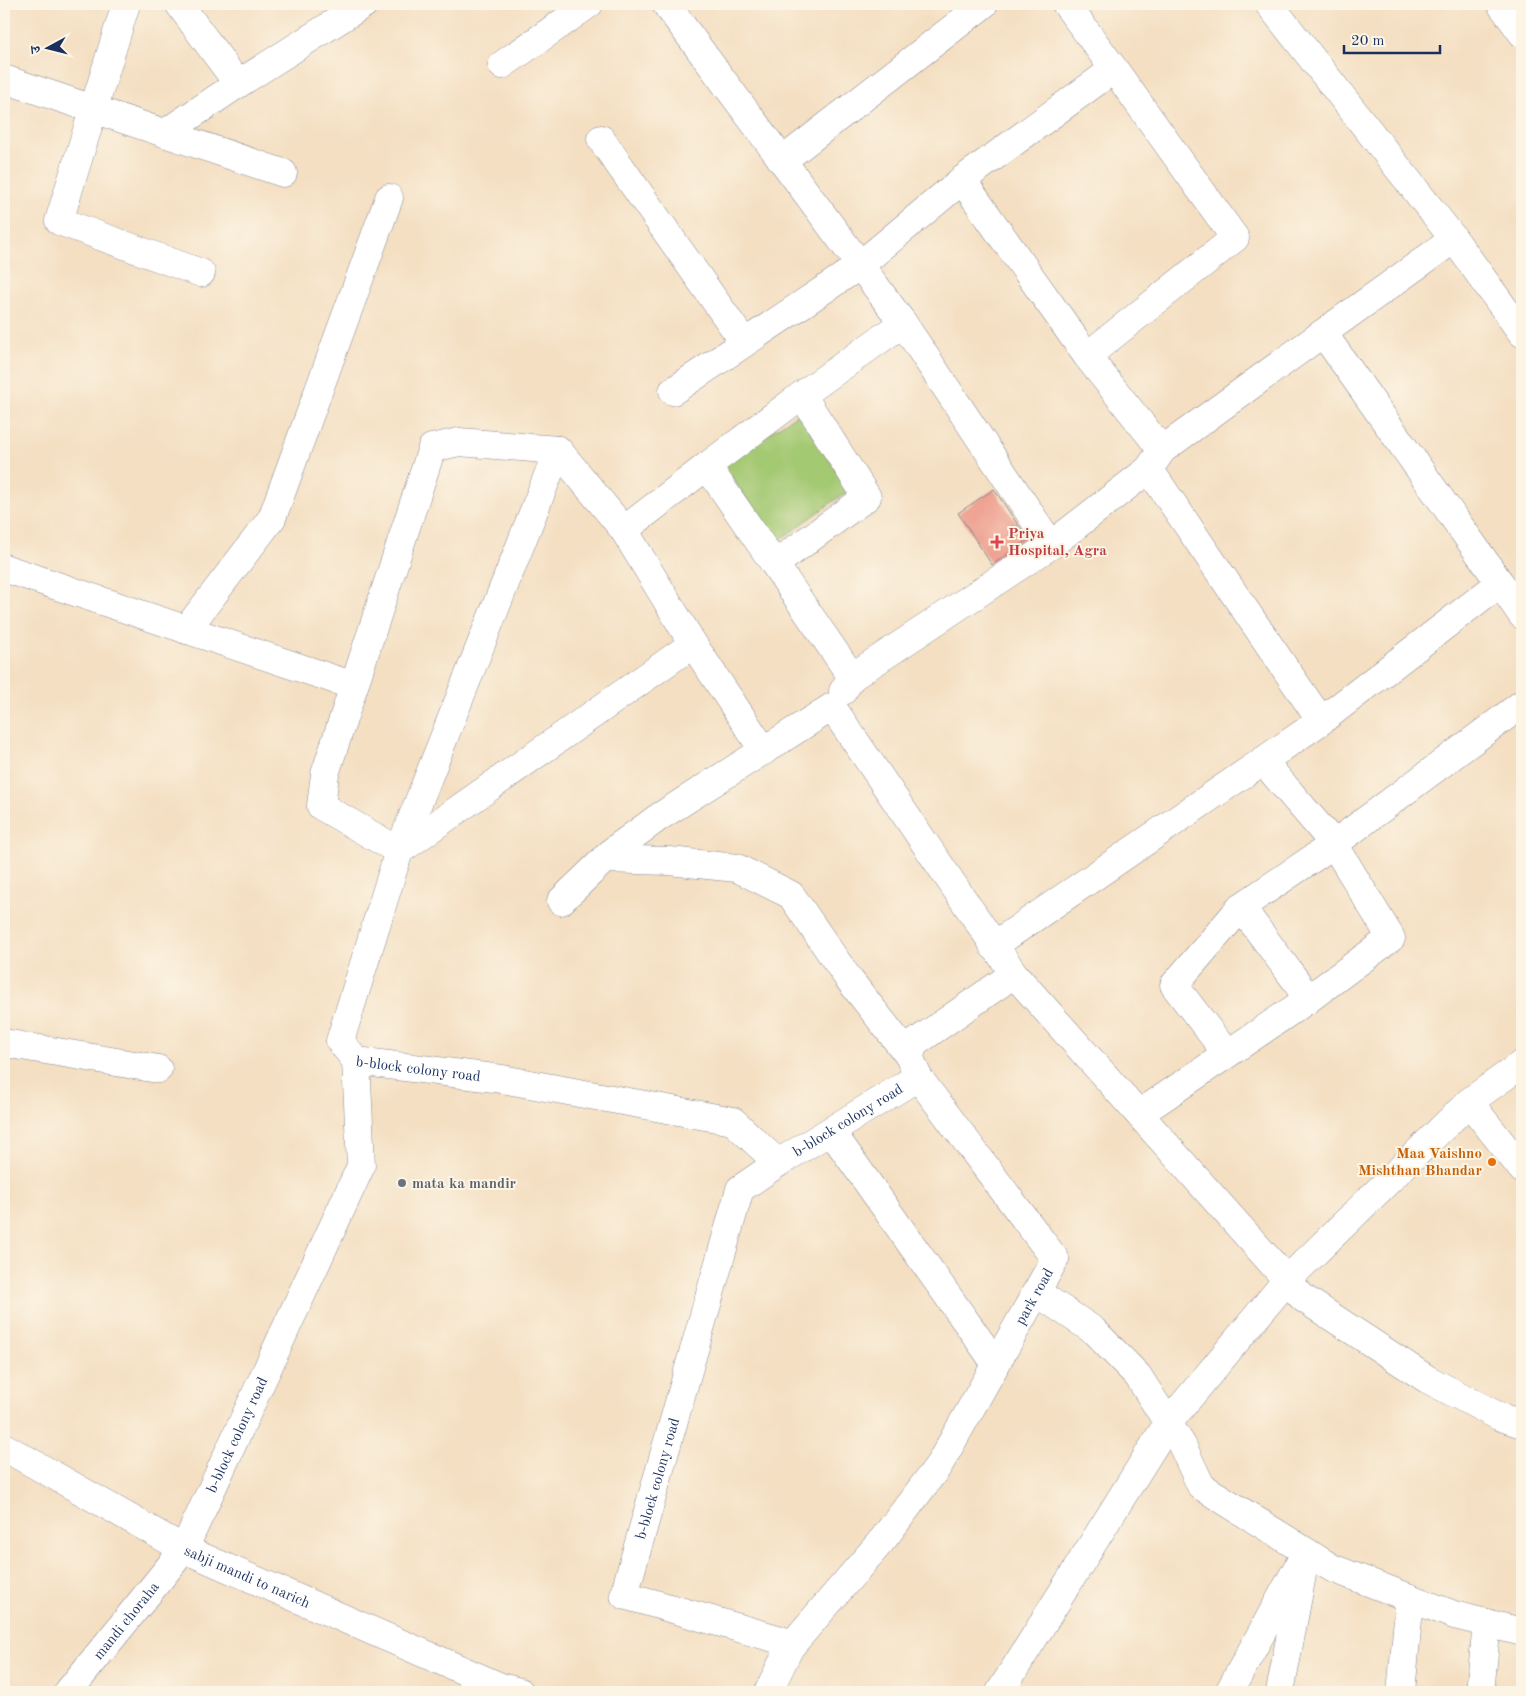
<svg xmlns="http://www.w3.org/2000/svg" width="1526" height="1696" font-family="'Old Standard TT','Noto Serif Devanagari',serif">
<rect width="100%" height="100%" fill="#fcf5e5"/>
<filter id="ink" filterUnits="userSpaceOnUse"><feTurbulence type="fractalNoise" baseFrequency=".02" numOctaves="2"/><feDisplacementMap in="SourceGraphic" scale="10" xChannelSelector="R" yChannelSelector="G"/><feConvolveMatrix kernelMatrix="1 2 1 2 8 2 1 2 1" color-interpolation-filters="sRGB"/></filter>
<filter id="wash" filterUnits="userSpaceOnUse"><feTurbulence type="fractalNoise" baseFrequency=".0096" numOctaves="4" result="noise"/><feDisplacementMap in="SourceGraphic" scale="20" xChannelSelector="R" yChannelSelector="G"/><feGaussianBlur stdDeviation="1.12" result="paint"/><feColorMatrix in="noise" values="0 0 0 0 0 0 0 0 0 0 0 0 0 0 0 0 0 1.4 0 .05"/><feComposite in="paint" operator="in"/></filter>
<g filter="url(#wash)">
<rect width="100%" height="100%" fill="#f4dfc2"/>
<!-- green -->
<polygon fill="#a4c973" stroke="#607c68" points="799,413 849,490 776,543 723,464"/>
<g id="blocks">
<!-- building -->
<polygon fill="#ed9887" points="994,489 1028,540 992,565 958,513"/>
</g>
</g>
<g filter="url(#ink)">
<use href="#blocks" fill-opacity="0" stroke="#888790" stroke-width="1"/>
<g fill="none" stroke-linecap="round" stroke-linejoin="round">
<defs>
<g id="minor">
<polyline points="126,4 59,221 201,273"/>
<polyline points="179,4 238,84"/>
<polyline points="666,4 903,323 1051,545"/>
<polyline points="1269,4 1454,239 1522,333"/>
<polyline points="1501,4 1522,33"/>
<polyline points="502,65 589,4"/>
<polyline points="4,79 283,173"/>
<polyline points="165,133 238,84 364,4"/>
<polyline points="601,139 744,342"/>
<polyline points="782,161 984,4"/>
<polyline points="962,180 1087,356 1162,450"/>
<polyline points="1323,333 1454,239"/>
<polyline points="1087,356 1235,238 1114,69"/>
<polyline points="673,391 859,266 962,180 1114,69 1066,4"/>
<polyline points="707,466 802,395"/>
<polyline points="1149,469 1162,450 1323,333 1500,583 1321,721"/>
<polyline points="775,564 867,497 802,395 903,323"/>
<polyline points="4,568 354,686"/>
<polyline points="1500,583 1522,615"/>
<polyline points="186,630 272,518 389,198"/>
<polyline points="852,677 1051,545 1149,469 1321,721 993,946"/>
<polyline points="764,751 693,644 624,530 707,466 852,677 843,691"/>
<polyline points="399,851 321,806 325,774 432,448 459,442 558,450 624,530"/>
<polyline points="399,851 693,644"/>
<polyline points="604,859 669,861 737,868 791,895 848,978 909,1056"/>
<polyline points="561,901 614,850 659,817 832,707 1014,974 1303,1298 1427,1379 1498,1416 1522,1424"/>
<polyline points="1307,1000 1391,938 1334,844 1522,704"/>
<polyline points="4,1043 158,1069"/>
<polyline points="1227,1054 1174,985 1241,907"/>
<polyline points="356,1061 340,1041 399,851 558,450"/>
<polyline points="1469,1102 1522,1169"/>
<polyline points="1139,1114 1307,1000 1296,981 1241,907 1334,844 1263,761"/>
<polyline points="831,1131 996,1364"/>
<polyline points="1036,1292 1093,1330 1138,1376 1182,1445 1201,1486 1332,1568 1454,1615 1522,1632"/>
<path id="s1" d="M4,1447l180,102 317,138 19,5"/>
<path id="s2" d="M790,1647l94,-109 55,-73 116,-206 -137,-182 -9,-21 6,-13 99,-69"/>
<path id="s3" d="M68,1692l116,-143 177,-383 -5,-105 146,18 231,42 45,42"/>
<path id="s4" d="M768,1692l22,-45 -9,-7 -157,-45 116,-406 38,-26 140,-86"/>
<polyline points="1000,1692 1168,1423 1287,1280 1469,1102 1522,1064"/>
<polyline points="1229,1692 1306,1552"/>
<polyline points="1280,1692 1302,1575"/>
<polyline points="1401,1692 1410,1598"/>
<polyline points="1480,1692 1487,1623"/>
</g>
</defs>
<!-- minor casing -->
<use href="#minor" stroke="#888790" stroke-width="29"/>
<!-- minor -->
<use href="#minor" stroke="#fff" stroke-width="28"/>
</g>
</g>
<!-- markers -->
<path fill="#e0444e" stroke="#fcf5e5" stroke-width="2" d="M994.5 534.5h5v5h5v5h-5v5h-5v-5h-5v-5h5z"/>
<circle fill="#e8710a" stroke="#fcf5e5" stroke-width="2" cx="1492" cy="1162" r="5"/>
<circle fill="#6b7280" stroke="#fcf5e5" stroke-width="2" cx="402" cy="1183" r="5"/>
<g text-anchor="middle" stroke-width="4" stroke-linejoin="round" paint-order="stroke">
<!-- health labels -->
<g font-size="15" font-weight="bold" fill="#be3a42" stroke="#fcf5e5" text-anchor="start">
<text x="1008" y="538">Priya<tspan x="1008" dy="17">Hospital, Agra</tspan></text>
</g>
<!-- street labels -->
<g font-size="15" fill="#1b2f5e" stroke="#fcf5e5">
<text dy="5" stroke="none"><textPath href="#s3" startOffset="774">b-block colony road</textPath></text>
<text dy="5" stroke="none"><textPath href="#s4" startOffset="775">b-block colony road</textPath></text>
<text dy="5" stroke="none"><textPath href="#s2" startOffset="429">park road</textPath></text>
<text dy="5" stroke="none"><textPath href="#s3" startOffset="310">b-block colony road</textPath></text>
<text dy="5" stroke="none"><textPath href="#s4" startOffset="346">b-block colony road</textPath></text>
<text dy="5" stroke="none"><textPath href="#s1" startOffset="276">sabji mandi to narich</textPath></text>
<text dy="5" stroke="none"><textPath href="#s3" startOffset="92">mandi choraha</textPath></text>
</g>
<!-- food labels -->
<g font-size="15" font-weight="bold" fill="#c56008" stroke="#fcf5e5" text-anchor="end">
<text x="1482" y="1158">Maa Vaishno<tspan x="1482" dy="17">Mishthan Bhandar</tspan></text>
</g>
<!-- worship labels -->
<g font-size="15" font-weight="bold" fill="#5b616d" stroke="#fcf5e5" text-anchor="start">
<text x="412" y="1188">mata ka mandir</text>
</g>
</g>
<!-- margin -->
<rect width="1526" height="1696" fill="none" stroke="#fcf5e5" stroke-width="20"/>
<!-- north arrow -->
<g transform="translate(48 48) rotate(263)" stroke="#fcf5e5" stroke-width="4" paint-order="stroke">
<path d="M0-4L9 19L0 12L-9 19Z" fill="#1b2f5e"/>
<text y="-8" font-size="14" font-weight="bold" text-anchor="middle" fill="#1b2f5e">उ</text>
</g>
<!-- scale -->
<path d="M1344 45v8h96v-8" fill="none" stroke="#1b2f5e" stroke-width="2.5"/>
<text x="1351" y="45" font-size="15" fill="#1b2f5e" stroke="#fcf5e5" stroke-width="4" paint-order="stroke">20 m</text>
</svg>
